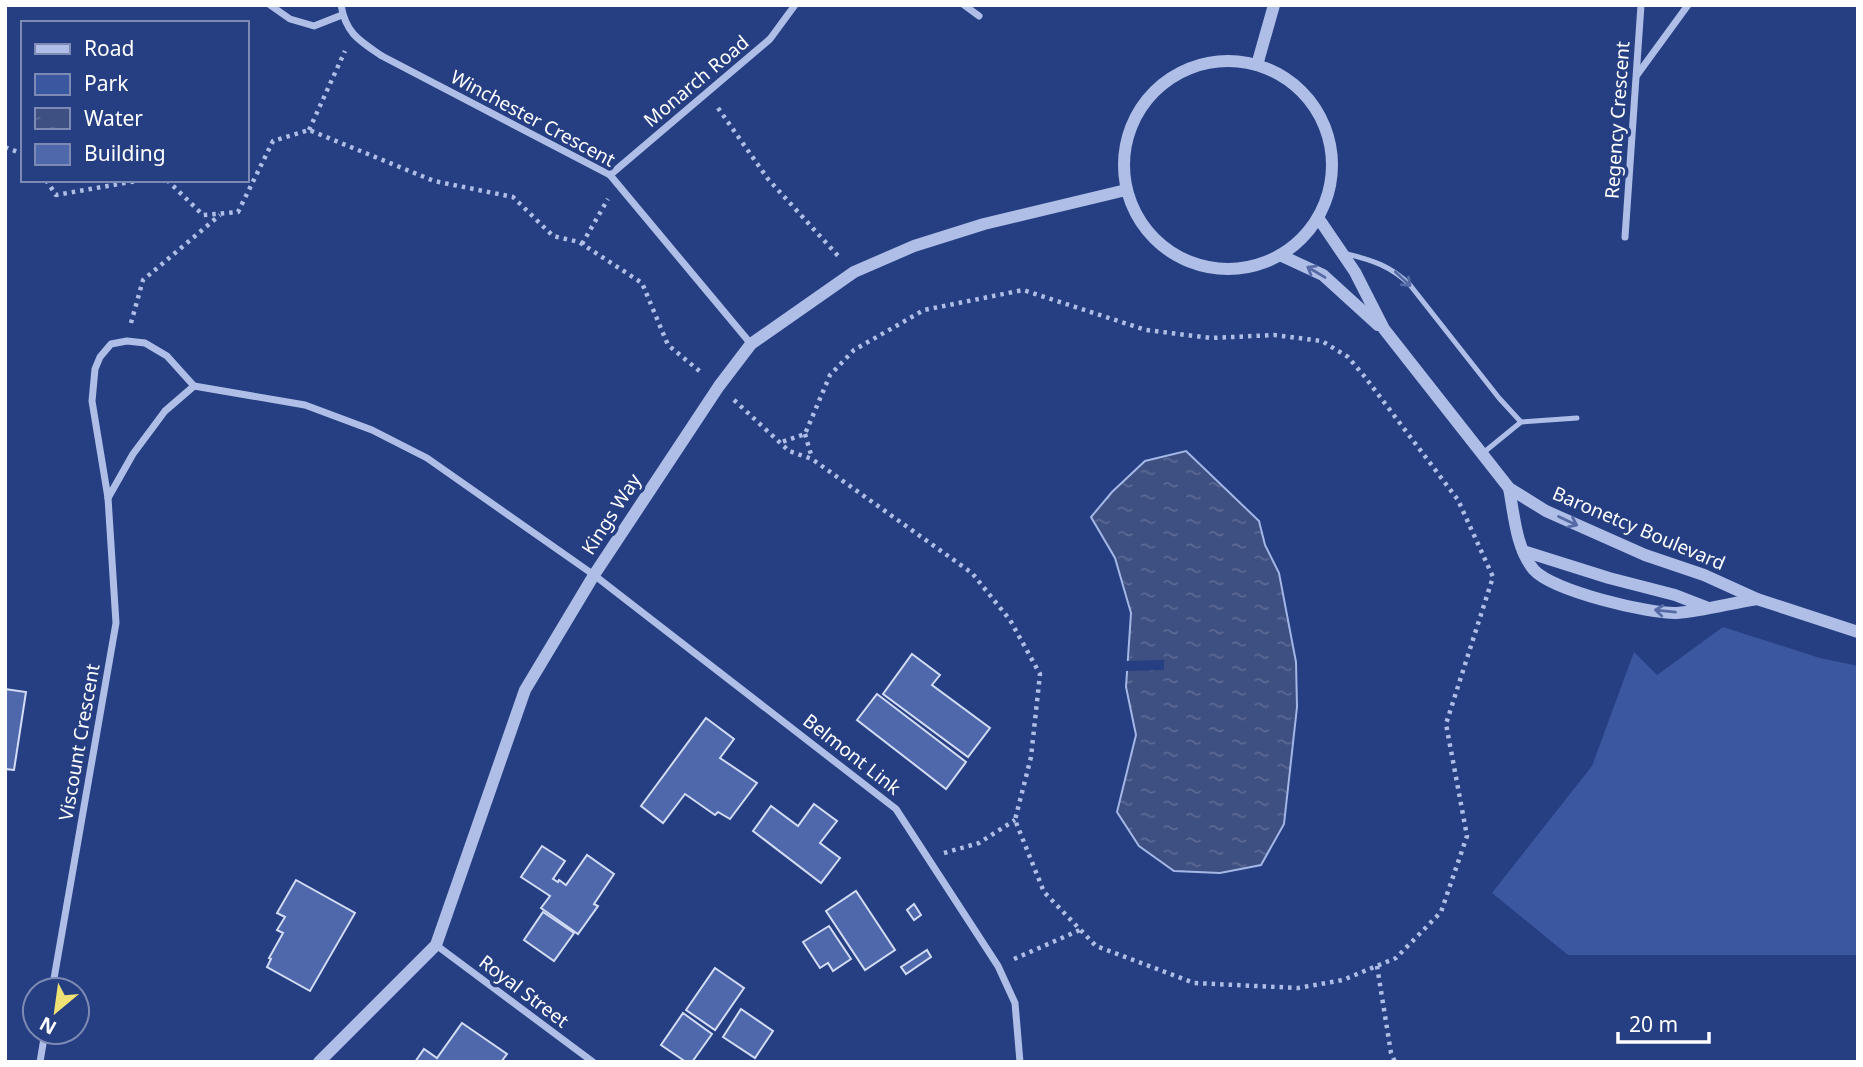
<svg xmlns="http://www.w3.org/2000/svg" width="1863" height="1067" font-family="'Noto Sans',sans-serif">
<defs>
<pattern id="water-ripples" width="26" height="14" patternUnits="userSpaceOnUse" patternTransform="scale(1.75)"><rect width="26" height="14" fill="#3e4f81"/><path d="M2 4q2-2 4 0t4 0M15 11q2-2 4 0t4 0" fill="none" stroke="#5b6994"/></pattern>
</defs>
<rect width="100%" height="100%" fill="#263e82"/>
<!-- green -->
<polygon fill="#3b579f" points="1723,627 1820,658 1858,666 1858,955 1568,955 1492,893 1592,766 1634,652 1657,675"/>
<!-- water -->
<polygon fill="url(#water-ripples)" stroke="#a3b7e7" stroke-width="2" points="1186,451 1259,521 1265,545 1279,573 1296,662 1297,707 1284,824 1261,865 1220,873 1174,871 1139,846 1117,812 1136,735 1126,687 1131,613 1115,558 1091,517 1112,492 1145,461"/>
<!-- pier -->
<polygon fill="#263e82" points="1164,660 1164,670 1124,671 1125,661"/>
<!-- building -->
<g fill="#4f68ab" stroke="#d2dcf5" stroke-width="2">
<polygon points="912,654 940,675 932,685 990,728 968,757 883,694"/>
<polygon points="5,689 26,692 14,770 5,769"/>
<polygon points="877,694 966,762 946,789 857,720"/>
<polygon points="706,718 734,739 720,758 757,783 730,819 718,812 715,815 685,794 663,823 641,806"/>
<polygon points="814,804 837,821 820,843 840,858 821,883 753,831 771,806 798,826"/>
<polygon points="542,846 565,861 553,879 558,882 559,880 566,885 587,855 614,874 594,904 598,906 578,934 541,908 550,896 521,877"/>
<polygon points="296,880 355,913 310,991 267,967 271,959 269,958 283,933 277,930 285,917 277,913"/>
<polygon points="856,891 895,950 865,970 826,911"/>
<polygon points="914,904 921,915 914,920 907,910"/>
<polygon points="543,912 574,933 554,961 524,940"/>
<polygon points="829,926 851,959 833,971 828,963 820,968 803,942"/>
<polygon points="927,950 931,957 906,974 901,967"/>
<polygon points="715,968 744,988 715,1030 686,1010"/>
<polygon points="741,1009 773,1031 755,1058 723,1037"/>
<polygon points="683,1013 712,1034 692,1062 686,1062 661,1045"/>
<polygon points="462,1023 507,1054 501,1062 415,1062 424,1049 437,1058"/>
</g>
<g fill="none" stroke-linecap="round" stroke-linejoin="round">
<!-- path -->
<g stroke="#aebee7" stroke-width="4.5" stroke-dasharray="3.5 5" stroke-linecap="butt">
<polyline points="718,108 768,179 840,258"/>
<polyline points="309,130 345,51"/>
<polyline points="5,147 23,154"/>
<polyline points="46,180 56,195 142,180"/>
<polyline points="167,180 203,215 238,212 273,141 309,130 434,181 513,197 553,236 579,242 642,283 668,345 703,374"/>
<polyline points="582,244 608,199"/>
<polyline points="131,323 143,280 220,215"/>
<polyline points="734,400 789,451 812,459 972,573 1010,620 1040,674 1031,757 1015,820 1044,892 1096,946 1194,983 1298,988 1343,980 1396,958 1441,912 1467,836 1446,724 1493,577 1458,500 1365,377 1348,357 1322,341 1274,335 1211,338 1146,330 1023,290 924,310 854,350 830,375 805,434 779,443"/>
<polyline points="805,434 812,458"/>
<polyline points="944,853 979,843 1015,820"/>
<polyline points="1014,959 1080,930"/>
<polyline points="1377,966 1391,1053 1395,1062"/>
</g>
<!-- service -->
<g stroke="#aebee7" stroke-width="5">
<path d="M1347,254c25,6 44,12 63,31l89,113 22,24"/>
<polyline points="1483,453 1521,422 1577,418"/>
</g>
<!-- minor -->
<g stroke="#aebee7" stroke-width="7">
<polyline points="270,5 290,19 314,26 342,15"/>
<path d="M341,5c5,29 19,36 41,51l228,119 141,169"/>
<polyline points="964,5 979,16"/>
<polyline points="1637,75 1688,5"/>
<polyline points="610,175 770,39 795,5"/>
<polyline points="1625,237 1641,5"/>
<polyline points="108,498 133,454 165,411 194,386"/>
<polyline points="436,945 593,1062"/>
<polyline points="52,990 116,623 108,498 92,401 95,369 100,357 111,344 127,341 145,343 167,356 194,386 305,405 372,430 427,458 594,575 896,809 998,966 1015,1003 1020,1062"/>
<polyline points="40,1062 45,1032"/>
</g>
<!-- tertiary -->
<g stroke="#aebee7" stroke-width="12">
<circle cx="1228" cy="165" r="104"/>
<polyline points="1257,65 1274,5"/>
<polyline points="1319,219 1355,272 1384,329 1509,488 1546,511 1645,555 1704,575 1757,599 1858,632"/>
<polyline points="1280,255 1323,275 1378,325"/>
<path d="M1509,488c5,26 7,61 25,82 19,21 115,44 143,43 26,-2 54,-10 80,-14"/>
<polyline points="1523,551 1609,578 1675,595 1706,607"/>
<polyline points="319,1062 436,945 525,690 594,575 719,386 751,344 854,272 914,246 984,224 1126,190"/>
</g>
</g>
<!-- one-way arrows -->
<defs><path id="oneway-shaft" d="M-6 0H5M1.5-3L5.5 0L1.5 3" fill="none" stroke-width="1.6" stroke-linecap="round" stroke-linejoin="round" transform="scale(1.75)"/></defs>
<g stroke="#566ba5">
<use href="#oneway-shaft" transform="translate(1316 272) rotate(-149)"/>
<use href="#oneway-shaft" transform="translate(1403 279) rotate(43)"/>
<use href="#oneway-shaft" transform="translate(1568 521) rotate(25)"/>
<use href="#oneway-shaft" transform="translate(1665 611) rotate(-174)"/>
</g>
<g text-anchor="middle" stroke-width="7" stroke-linejoin="round" paint-order="stroke">
<!-- street labels -->
<g font-size="19" fill="#fff" stroke="#263e82">
<text transform="translate(696 81) rotate(-40)" y="7">Monarch Road</text>
<text transform="translate(533 118) rotate(28)" y="7">Winchester Crescent</text>
<text transform="translate(1617 120) rotate(-86)" y="7">Regency Crescent</text>
<text transform="translate(611 514) rotate(-57)" y="7">Kings Way</text>
<text transform="translate(1639 528) rotate(23)" y="7">Baronetcy Boulevard</text>
<text transform="translate(79 742) rotate(-80)" y="7">Viscount Crescent</text>
<text transform="translate(852 754) rotate(38)" y="7">Belmont Link</text>
<text transform="translate(524 991) rotate(37)" y="7">Royal Street</text>
</g>
</g>
<!-- border -->
<rect width="1863" height="1067" fill="none" stroke="#ffffff" stroke-width="14"/>
<!-- legend -->
<rect x="21" y="21" width="228" height="161" fill="#263e82" stroke="#7d8bb4" stroke-width="2"/>
<rect x="35" y="44" width="35" height="10" fill="#aebee7" stroke="#7d8bb4" stroke-width="2"/>
<text x="84" y="56" font-size="21" fill="#ffffff">Road</text>
<rect x="35" y="74" width="35" height="21" fill="#3b579f" stroke="#7d8bb4" stroke-width="2"/>
<text x="84" y="91" font-size="21" fill="#ffffff">Park</text>
<rect x="35" y="108" width="35" height="21" fill="url(#water-ripples)" stroke="#7d8bb4" stroke-width="2"/>
<text x="84" y="126" font-size="21" fill="#ffffff">Water</text>
<rect x="35" y="144" width="35" height="21" fill="#4f68ab" stroke="#7d8bb4" stroke-width="2"/>
<text x="84" y="161" font-size="21" fill="#ffffff">Building</text>
<!-- north arrow -->
<g transform="translate(56 1011) rotate(209)"><circle r="33" fill="#263e82" stroke="#7d8bb4" stroke-width="2"/>
<path d="M0-5L12 26L0 18L-12 26Z" fill="#f0e174"/>
<text y="-10" font-size="19" font-weight="bold" text-anchor="middle" fill="#ffffff">N</text>
</g>
<!-- scale -->
<path d="M1618 1032v10h91v-10" fill="none" stroke="#ffffff" stroke-width="3.5"/>
<text x="1629" y="1032" font-size="21" fill="#ffffff" stroke="#263e82" stroke-width="5" paint-order="stroke">20 m</text>
</svg>
